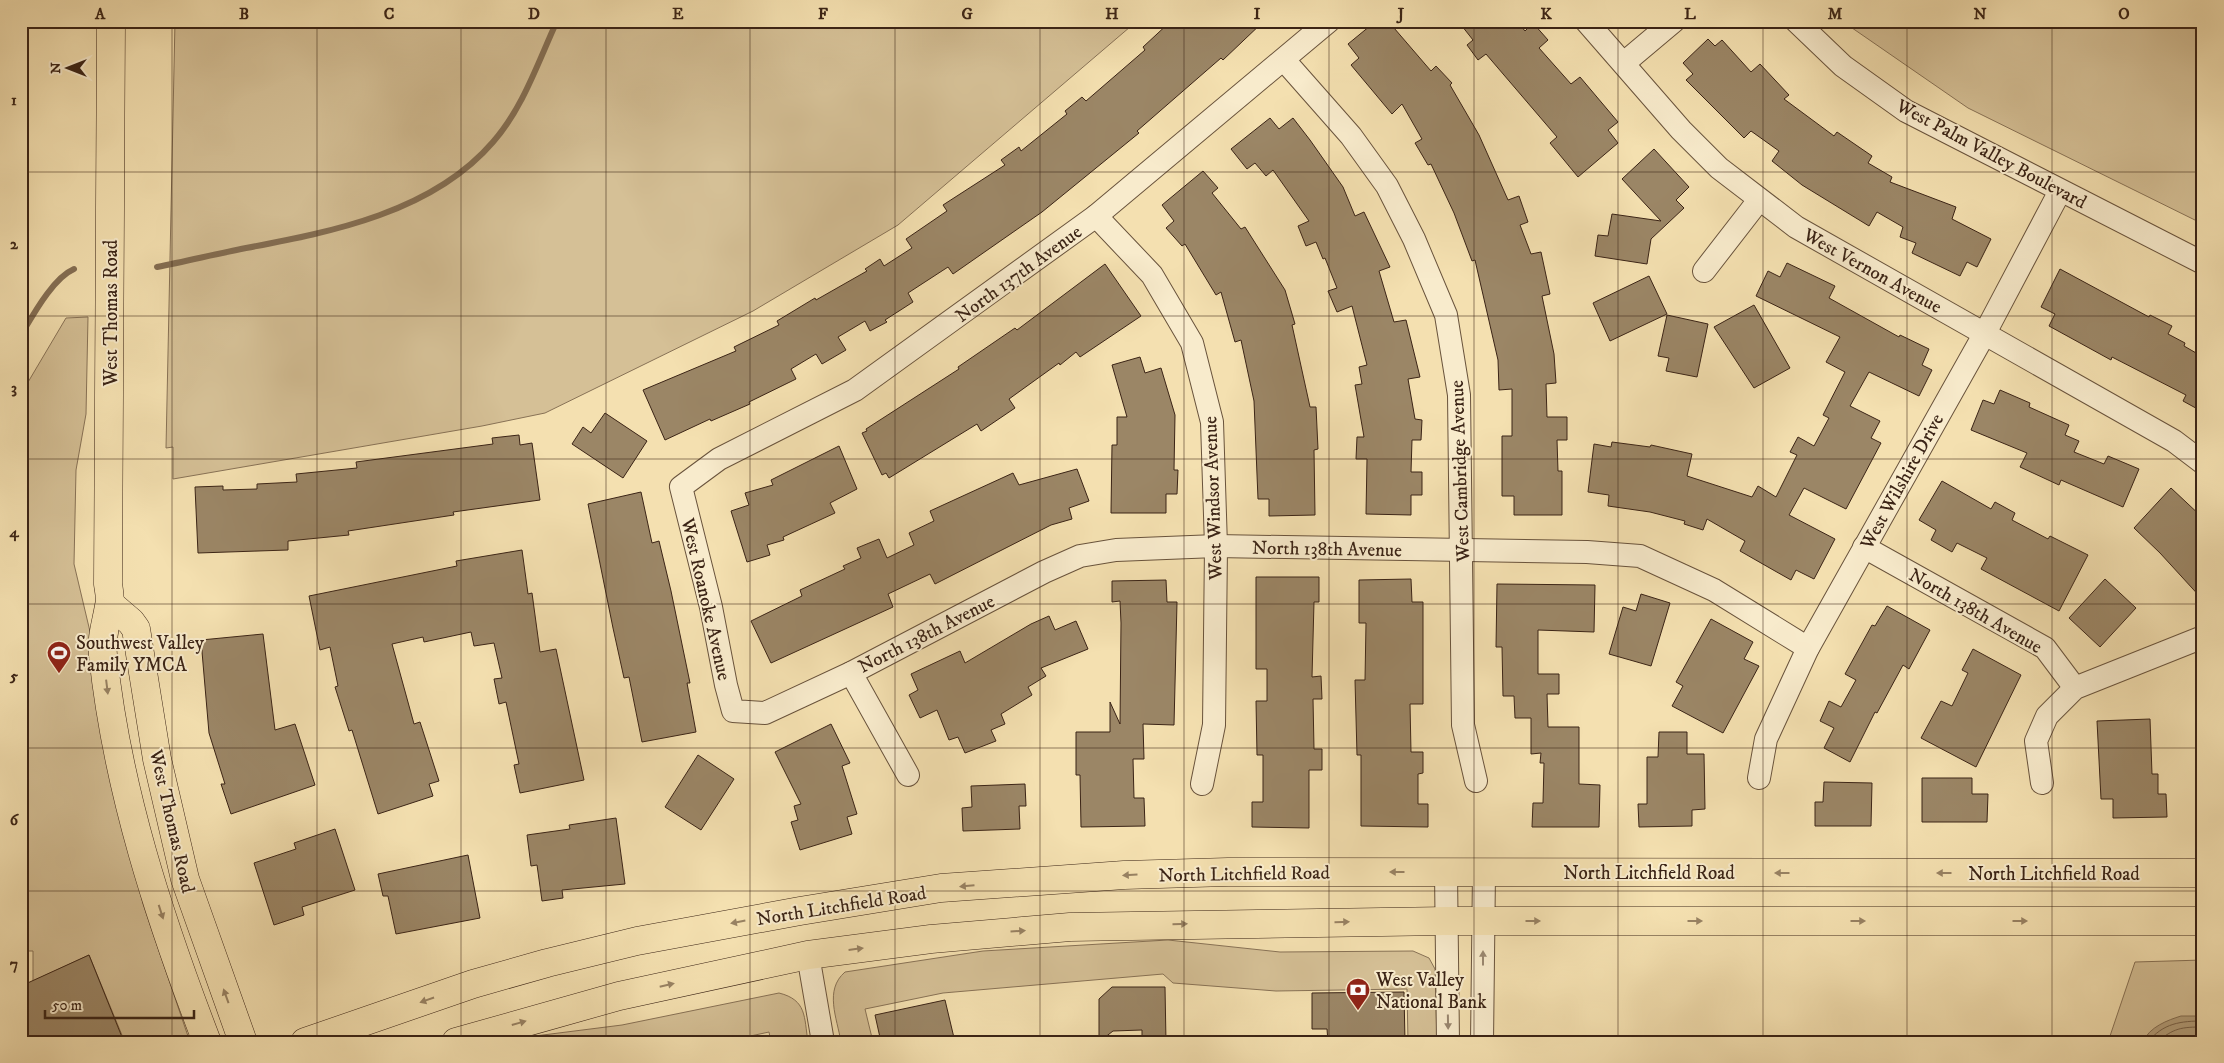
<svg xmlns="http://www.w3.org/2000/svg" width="2224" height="1063" font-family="'IM FELL DW Pica',serif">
<rect width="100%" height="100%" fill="#f4e0b0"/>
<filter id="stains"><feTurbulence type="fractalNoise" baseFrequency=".004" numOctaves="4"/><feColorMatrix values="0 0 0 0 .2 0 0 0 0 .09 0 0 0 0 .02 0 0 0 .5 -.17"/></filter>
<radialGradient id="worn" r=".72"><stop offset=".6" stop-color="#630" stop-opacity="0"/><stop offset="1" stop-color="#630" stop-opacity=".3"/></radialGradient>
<!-- green -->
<g fill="#d5c096" stroke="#887256">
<polygon points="175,21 1137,21 898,225 753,311 545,413 482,426 173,479 173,447 166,448"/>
<polygon points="1842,21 2203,21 2203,224 1968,108"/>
<polygon points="88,317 86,414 76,470 74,564 92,640 120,811 143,904 190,1042 122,1042 124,1040 89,955 33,981 33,951 21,951 21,394 66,318"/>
<path d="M1168,940l112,12 133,-1 16,7 6,11 2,73h-29l-1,-53 -131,2 -103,-8 -10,-9 -220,19 -78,16 8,33h-32c-4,-24 -17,-52 4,-70l138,-21z"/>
<polygon points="2203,960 2203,1042 2108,1042 2135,962"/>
<path d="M779,993c28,7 25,24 29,49h-37l-2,-10 -46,10h-206l18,-6 87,-11z"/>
</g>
<!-- water -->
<path fill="#b5a07c" stroke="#846e53" d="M2181,1016h22v26h-60c6,-15 25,-22 38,-26z"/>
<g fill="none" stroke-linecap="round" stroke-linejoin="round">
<!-- shore -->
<g stroke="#786249" stroke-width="1">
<path d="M2148,1042c15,-19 33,-21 55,-21"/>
<path d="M2157,1042c17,-14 24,-15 46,-15"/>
</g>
<!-- stream -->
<g stroke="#846e53" stroke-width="6">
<polyline points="2202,21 2203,22"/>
<path d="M157,267c30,-6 59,-13 89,-19 86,-16 187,-36 247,-106 30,-34 45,-80 64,-121"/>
<path d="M21,335c12,-20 32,-57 53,-66"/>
</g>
</g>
<!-- building -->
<g fill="#9b8666" stroke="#3b2416">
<polygon points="1171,21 1264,21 1223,60 1221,58 1137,131 1139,133 1042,212 953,274 948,267 908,293 913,302 885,320 887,322 870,331 865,321 838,337 846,350 822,364 816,354 791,369 796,379 749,402 750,404 711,421 710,419 665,440 643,390 736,351 734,347 779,325 777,321 815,298 816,300 867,271 865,269 880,259 884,266 912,248 906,239 947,211 943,205 1005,165 1001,160 1019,147 1021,151 1067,114 1065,111 1082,97 1086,101 1145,50 1143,47"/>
<polygon points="1376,21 1388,21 1431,71 1436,66 1452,83 1450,85 1479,135 1508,200 1519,196 1528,222 1520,225 1531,254 1541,252 1550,294 1542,296 1554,354 1556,383 1546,384 1547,417 1567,417 1567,440 1557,440 1558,471 1562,471 1562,515 1514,515 1514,496 1502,496 1502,436 1512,436 1512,389 1499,390 1498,360 1475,260 1472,261 1454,213 1431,164 1428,165 1415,143 1422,139 1402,104 1392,114 1351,65 1359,58 1348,44"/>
<polygon points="1458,21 1517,21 1525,31 1533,23 1548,40 1539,48 1571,84 1580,77 1618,122 1608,130 1618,143 1578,177 1550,143 1557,137 1486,54 1478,60 1467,45 1473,40"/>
<polygon points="1708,39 1715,46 1722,40 1751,72 1760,64 1789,95 1784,99 1834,136 1837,132 1872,156 1868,163 1892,177 1890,182 1956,207 1952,219 1991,239 1977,267 1967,262 1960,276 1912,253 1916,243 1900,237 1903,227 1877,212 1869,226 1802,185 1772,161 1779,151 1751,131 1744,138 1686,80 1693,74 1683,63"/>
<polygon points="1270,118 1279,129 1293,118 1310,140 1343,187 1355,216 1364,212 1390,267 1379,271 1394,322 1406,320 1420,377 1408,379 1415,419 1422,420 1421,440 1412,440 1411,472 1422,472 1422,495 1411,495 1411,515 1366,514 1367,459 1356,459 1357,437 1364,437 1355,385 1362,384 1359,367 1367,365 1352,306 1337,312 1328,291 1337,288 1325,258 1323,259 1316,242 1306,246 1298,226 1309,221 1273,170 1266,176 1255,163 1247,169 1231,149"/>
<polygon points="1654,149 1689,187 1676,200 1684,208 1651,239 1647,264 1595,256 1598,235 1608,236 1612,214 1661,221 1622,179"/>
<polygon points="1203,171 1218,188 1212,193 1241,229 1245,227 1285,290 1295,324 1292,325 1310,407 1316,407 1318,449 1314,450 1315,515 1269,516 1269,499 1258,499 1254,401 1241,340 1235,342 1221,292 1216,295 1185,244 1182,246 1166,228 1174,221 1162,205"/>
<polygon points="1787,263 1835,286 1829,298 1899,337 1900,335 1929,349 1922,365 1932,370 1919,396 1869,372 1850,406 1880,421 1871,438 1881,443 1846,509 1804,488 1789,515 1835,539 1814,579 1796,570 1791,580 1775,571 1740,551 1745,541 1707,519 1703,530 1684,524 1685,521 1650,512 1608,506 1609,495 1588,492 1594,444 1611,447 1612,442 1650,447 1651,445 1692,454 1687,476 1752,497 1758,486 1776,497 1797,455 1790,452 1798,437 1814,446 1829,418 1823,415 1845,372 1826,362 1840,337 1756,296 1768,271 1780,277"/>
<polygon points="1105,264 1141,316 1080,357 1076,352 1060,365 1059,363 1009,399 1015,408 981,431 977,424 889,478 886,473 882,475 862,433 867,431 866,429 959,369 958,367 1015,328 1017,330"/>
<polygon points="2060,269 2149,317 2150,315 2172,326 2168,334 2185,343 2184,346 2203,357 2203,412 2183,401 2186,395 2112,357 2111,360 2049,326 2055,314 2041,307"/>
<polygon points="1649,276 1667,314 1610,341 1593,303"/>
<polygon points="1754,305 1790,368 1754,388 1714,327"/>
<polygon points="1667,315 1708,324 1697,377 1666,371 1669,358 1658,356"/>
<polygon points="1140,357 1145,373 1161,368 1175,415 1174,470 1178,470 1177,494 1166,494 1166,513 1111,513 1112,445 1117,445 1117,417 1127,417 1112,365"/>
<polygon points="2000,390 2030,403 2029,407 2069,425 2065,435 2079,441 2074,452 2104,464 2108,456 2139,469 2123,507 2061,480 2059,485 2020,467 2027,453 1971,430 1983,400 1994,404"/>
<polygon points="605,413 647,441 623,478 572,444 583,427 591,433"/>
<polygon points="519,435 520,445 532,443 540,500 453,512 454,515 348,531 349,535 288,541 288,550 198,553 195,487 223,486 223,490 257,489 257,484 297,482 296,474 357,468 356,462 493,444 492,438"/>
<polygon points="839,446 857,489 830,503 835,513 783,537 784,540 767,545 770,555 747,562 731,511 749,505 745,493 773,485 771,480"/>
<polygon points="1077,469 1089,501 1069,508 1072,519 1051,525 935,584 930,574 888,594 893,607 771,663 751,621 802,596 800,590 845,569 843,566 861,558 857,548 879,539 887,558 914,545 909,533 934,521 930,511 1013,473 1019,485"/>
<polygon points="1942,481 1991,509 1995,502 2015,513 2012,520 2048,539 2050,536 2088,555 2059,611 1981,569 1987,558 1957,543 1952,552 1931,540 1936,530 1919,520"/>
<polygon points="2171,488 2203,518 2203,600 2160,553 2134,528"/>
<polygon points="641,492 652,543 659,541 671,591 690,683 687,683 696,732 642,742 629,677 624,678 613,628 588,504"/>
<polygon points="522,550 528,594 532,593 540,652 556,649 584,780 520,793 514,765 519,764 506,702 499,704 494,679 502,678 494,643 474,646 471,632 424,642 423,637 392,644 414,724 420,722 439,781 429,784 433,796 378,814 352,730 349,731 335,687 338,686 330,647 320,650 309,596 457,566 456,561"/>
<polygon points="1256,577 1319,577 1319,602 1314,602 1312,677 1321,676 1322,699 1313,699 1314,749 1322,749 1322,770 1309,770 1309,828 1252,827 1252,802 1263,802 1263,755 1257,755 1256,701 1267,701 1267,669 1256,669"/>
<polygon points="1411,579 1412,602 1423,602 1423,704 1410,704 1411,752 1423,752 1423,773 1418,774 1418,804 1428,804 1428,827 1361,826 1361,755 1357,755 1355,680 1365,680 1366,623 1359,623 1359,580"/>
<polygon points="2105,579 2136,608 2100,647 2069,618"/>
<polygon points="1166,580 1167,602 1177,602 1174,725 1143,724 1144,759 1133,759 1134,798 1144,798 1145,826 1081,827 1080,775 1076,775 1076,732 1110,732 1110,702 1120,724 1121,623 1120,601 1112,602 1112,581"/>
<polygon points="1497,584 1595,585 1594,632 1538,630 1538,674 1559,674 1559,694 1547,694 1548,727 1579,727 1579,784 1600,785 1599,827 1532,827 1533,803 1543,803 1544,763 1540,763 1541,753 1531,754 1531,718 1515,718 1514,696 1503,696 1502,647 1496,647"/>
<polygon points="1641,594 1670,603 1651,666 1609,654 1623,607 1636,611"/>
<polygon points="1887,606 1930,630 1909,669 1903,665 1877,713 1875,712 1850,762 1824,748 1834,728 1820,721 1829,701 1841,707 1856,680 1845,674 1872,625 1875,626"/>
<polygon points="1049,616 1055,630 1076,621 1088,649 1041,668 1046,676 1028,687 1032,695 1001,714 1005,724 991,730 996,741 965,753 958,737 949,740 937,710 920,718 909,695 918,690 911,674 960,651 965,663 1031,624"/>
<polygon points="1711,619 1753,642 1744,659 1759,666 1723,733 1672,706 1683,686 1676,682"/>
<polygon points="263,634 275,730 295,724 315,785 231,814 221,784 225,784 209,733 201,640"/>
<polygon points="1973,649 2021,675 1976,767 1921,738 1941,701 1952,706 1968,673 1962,670"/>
<polygon points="2150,719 2152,774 2158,774 2158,794 2166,794 2167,817 2113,818 2113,799 2101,799 2097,721"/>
<polygon points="831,724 850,763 842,766 857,814 847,817 852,834 800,850 791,822 798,820 794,806 801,804 775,752"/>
<polygon points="1659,732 1687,732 1687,754 1704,754 1705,809 1692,810 1692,826 1639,827 1638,804 1647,804 1647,757 1658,757"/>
<polygon points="698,755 734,779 701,830 665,807"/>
<polygon points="1922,778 1972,778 1972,794 1988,794 1987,822 1922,822"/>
<polygon points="1824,782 1872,783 1871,826 1815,826 1815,802 1823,802"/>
<polygon points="1025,784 1026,806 1019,806 1020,829 963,831 962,808 972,807 971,786"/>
<polygon points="616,818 625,884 562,890 563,898 542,901 537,865 531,866 527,835 570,829 569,825"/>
<polygon points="335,829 355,890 302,907 304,915 274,925 254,863 296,849 294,843"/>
<polygon points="468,855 480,918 396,934 388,896 383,896 378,874"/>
<polygon points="89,955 124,1042 21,1042 21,986"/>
<polygon points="1112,987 1165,987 1166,1042 1142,1042 1142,1030 1113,1031 1099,1042 1099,999"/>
<polygon points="1404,992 1405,1042 1328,1042 1327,1029 1312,1029 1312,993"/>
<polygon points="945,1000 955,1042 881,1042 875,1015"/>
</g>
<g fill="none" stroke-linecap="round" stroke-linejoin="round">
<defs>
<g id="minor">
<polyline points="1329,21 1096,216 855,390 719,459 681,487 711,607 726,685 733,711 765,713 851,673 1044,572 1080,556 1116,550 1216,546 1587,552 1640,556 1714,590 1808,648"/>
<polyline points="1586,21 1681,130 1719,168 1796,227 2174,441 2203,463"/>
<polyline points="1796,21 1843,66 1906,111 2203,263"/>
<polyline points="1284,60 1351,136 1387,186 1414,239 1446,315 1459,395 1463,725 1476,781"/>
<polyline points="1624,63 1674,21"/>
<polyline points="1096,216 1152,275 1192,343 1212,422 1216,546 1214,725 1202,784"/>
<polyline points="1704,271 1759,200"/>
<polyline points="1864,547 2045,648 2075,688"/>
<polyline points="851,673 908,775"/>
<polyline points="1759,778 1766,739 1808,648 1985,333 2060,191"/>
<polyline points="2042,783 2036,741 2047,716 2075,688 2203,637"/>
<polyline points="1446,872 1448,1042"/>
<polyline points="808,955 823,1042"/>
<polyline points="1482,1042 1484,872"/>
</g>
<g id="major">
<path d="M111,21l-3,563c1,7 3,15 1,22 -3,18 -8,31 -6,49 14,134 56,262 104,387"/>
<polyline points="110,604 131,622 136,629 157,759 185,879 243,1042"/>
<polyline points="305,1042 473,984 547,963 637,941 800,911 941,888 1124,875 1228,872 2203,873"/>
<polyline points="456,1042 619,996 808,955 931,939 1070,927 1446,921 2203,921"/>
</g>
</defs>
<!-- minor casing -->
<use href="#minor" stroke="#69533c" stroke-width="24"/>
<!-- major casing -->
<use href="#major" stroke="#3b2416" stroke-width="29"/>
<!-- minor -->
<use href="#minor" stroke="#f8ebcc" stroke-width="22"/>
<!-- major -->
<use href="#major" stroke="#f4e0b0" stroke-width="28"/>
</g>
<!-- one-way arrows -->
<defs><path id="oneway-solid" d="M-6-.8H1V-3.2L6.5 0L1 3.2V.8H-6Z" transform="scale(1.25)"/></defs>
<g fill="#988263">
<use href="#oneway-solid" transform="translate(107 687) rotate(83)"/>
<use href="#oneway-solid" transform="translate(1397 872) rotate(180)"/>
<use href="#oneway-solid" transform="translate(1782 873) rotate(180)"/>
<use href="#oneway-solid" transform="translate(1944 873) rotate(180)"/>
<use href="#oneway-solid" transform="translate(1130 875) rotate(177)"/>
<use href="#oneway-solid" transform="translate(967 886) rotate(175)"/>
<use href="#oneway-solid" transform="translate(161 912) rotate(72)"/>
<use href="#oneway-solid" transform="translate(1533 921)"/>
<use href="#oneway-solid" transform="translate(1695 921)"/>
<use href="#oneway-solid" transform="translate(1858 921)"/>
<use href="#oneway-solid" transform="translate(2020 921)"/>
<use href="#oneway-solid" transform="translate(738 922) rotate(169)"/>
<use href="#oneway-solid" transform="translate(1342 922) rotate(-1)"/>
<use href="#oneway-solid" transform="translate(1180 924) rotate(-2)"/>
<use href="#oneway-solid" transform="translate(1018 931) rotate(-4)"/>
<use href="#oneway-solid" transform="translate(856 949) rotate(-7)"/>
<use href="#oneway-solid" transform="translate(667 985) rotate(-13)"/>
<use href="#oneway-solid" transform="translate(226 996) rotate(-110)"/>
<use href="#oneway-solid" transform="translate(427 1000) rotate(161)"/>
<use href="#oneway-solid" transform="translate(519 1023) rotate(-16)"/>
</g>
<g fill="#9a8871">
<use href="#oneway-solid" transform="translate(1483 958) rotate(-90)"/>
<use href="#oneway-solid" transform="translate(1448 1022) rotate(89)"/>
</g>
<!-- grid -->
<path fill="none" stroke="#3b2416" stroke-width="1" stroke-opacity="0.55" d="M172,21v1021M317,21v1021M461,21v1021M606,21v1021M750,21v1021M895,21v1021M1040,21v1021M1184,21v1021M1329,21v1021M1474,21v1021M1618,21v1021M1763,21v1021M1907,21v1021M2052,21v1021M21,172h2182M21,316h2182M21,459h2182M21,604h2182M21,748h2182M21,891h2182"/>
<!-- icons -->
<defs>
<symbol id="stadium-pin" viewBox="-11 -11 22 30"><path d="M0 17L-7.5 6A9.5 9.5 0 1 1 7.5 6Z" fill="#8f2418" stroke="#f8ebcc"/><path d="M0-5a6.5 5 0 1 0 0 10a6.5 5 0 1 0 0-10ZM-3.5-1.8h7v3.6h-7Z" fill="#fff"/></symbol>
<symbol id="bank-pin" viewBox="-11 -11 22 30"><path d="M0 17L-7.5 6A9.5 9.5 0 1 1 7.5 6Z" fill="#8f2418" stroke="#f8ebcc"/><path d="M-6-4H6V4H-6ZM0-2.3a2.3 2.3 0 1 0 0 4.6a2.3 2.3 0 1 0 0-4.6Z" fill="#fff"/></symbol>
</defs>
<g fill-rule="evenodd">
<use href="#stadium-pin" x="45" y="639" width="28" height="38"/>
<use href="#bank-pin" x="1344" y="976" width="28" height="38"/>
</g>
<g text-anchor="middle" stroke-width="4" stroke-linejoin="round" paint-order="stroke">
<!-- street labels -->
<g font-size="19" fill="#3b2416" stroke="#f8ebcc">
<text transform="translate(1992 153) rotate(28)" y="7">West Palm Valley Boulevard</text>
<text transform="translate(1873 270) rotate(29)" y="7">West Vernon Avenue</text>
<text transform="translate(1018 273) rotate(-36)" y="7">North 137th Avenue</text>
<text transform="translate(110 313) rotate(-90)" y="7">West Thomas Road</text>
<text transform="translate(1459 471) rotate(-92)" y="7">West Cambridge Avenue</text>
<text transform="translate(1901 481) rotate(-61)" y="7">West Wilshire Drive</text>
<text transform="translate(1212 498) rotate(-92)" y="7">West Windsor Avenue</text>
<text transform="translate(1327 548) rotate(1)" y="7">North 138th Avenue</text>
<text transform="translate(707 599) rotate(77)" y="7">West Roanoke Avenue</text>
<text transform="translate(1976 610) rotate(30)" y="7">North 138th Avenue</text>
<text transform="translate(926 633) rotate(-27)" y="7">North 138th Avenue</text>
<text transform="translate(173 821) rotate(77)" y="7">West Thomas Road</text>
<text x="1649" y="879">North Litchfield Road</text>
<text transform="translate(1244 873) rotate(-1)" y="7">North Litchfield Road</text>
<text x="2054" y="880">North Litchfield Road</text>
<text transform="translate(841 905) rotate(-9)" y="7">North Litchfield Road</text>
</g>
<!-- poi labels -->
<g font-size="19" fill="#3b2416" stroke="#f8ebcc" text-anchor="start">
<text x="76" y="649">Southwest Valley<tspan x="76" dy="22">Family YMCA</tspan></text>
<text x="1376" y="986">West Valley<tspan x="1376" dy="22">National Bank</tspan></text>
</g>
</g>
<!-- margin -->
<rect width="2224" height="1063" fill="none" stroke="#f4e0b0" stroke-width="55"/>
<!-- north arrow -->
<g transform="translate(68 68) rotate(270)" stroke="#f8ebcc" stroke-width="4" paint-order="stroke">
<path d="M0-4L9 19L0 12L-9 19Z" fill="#3b2416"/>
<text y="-8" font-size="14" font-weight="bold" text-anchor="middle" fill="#3b2416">N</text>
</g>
<!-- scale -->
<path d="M45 1010v8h149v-8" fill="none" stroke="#3b2416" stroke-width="2.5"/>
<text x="52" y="1010" font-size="15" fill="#3b2416" stroke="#f8ebcc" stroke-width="4" paint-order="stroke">50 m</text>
<rect x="28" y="28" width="2168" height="1008" fill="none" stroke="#3b2416" stroke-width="2"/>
<g font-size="16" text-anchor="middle" font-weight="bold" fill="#3b2416">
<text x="100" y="19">A</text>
<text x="244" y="19">B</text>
<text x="389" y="19">C</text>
<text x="534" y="19">D</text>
<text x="678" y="19">E</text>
<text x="823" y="19">F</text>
<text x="967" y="19">G</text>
<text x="1112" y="19">H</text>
<text x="1257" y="19">I</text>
<text x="1401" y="19">J</text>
<text x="1546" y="19">K</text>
<text x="1690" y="19">L</text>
<text x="1835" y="19">M</text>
<text x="1980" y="19">N</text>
<text x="2124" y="19">O</text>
<text x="14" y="105">1</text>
<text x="14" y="249">2</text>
<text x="14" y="393">3</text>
<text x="14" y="537">4</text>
<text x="14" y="681">5</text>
<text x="14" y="825">6</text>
<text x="14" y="969">7</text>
</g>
<rect width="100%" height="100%" filter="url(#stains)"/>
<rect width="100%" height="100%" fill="url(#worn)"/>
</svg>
